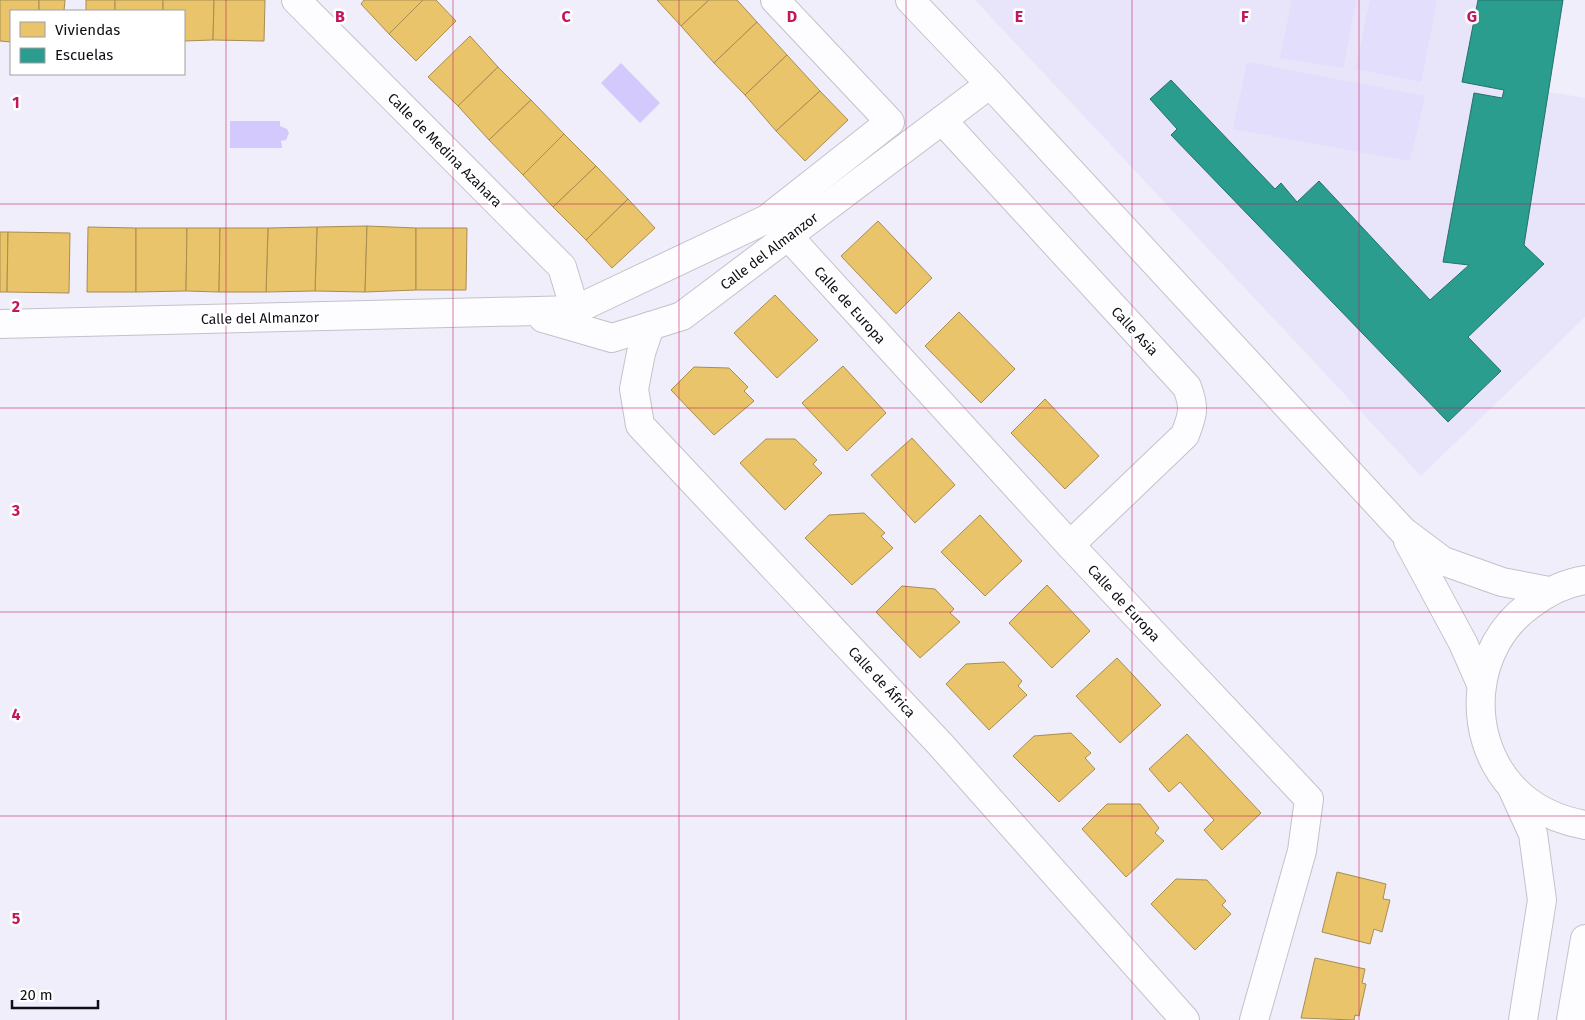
<svg xmlns="http://www.w3.org/2000/svg" width="1585" height="1020" font-family="'Fira Sans',sans-serif">
<rect width="100%" height="100%" fill="#f0eefa"/>
<!-- built -->
<polygon fill="#e8e4f9" points="975,0 1563,0 1549,92 1585,98 1585,317 1421,476"/>
<!-- green -->
<g fill="#e2defb">
<polygon points="1292,0 1356,0 1343,68 1280,58"/>
<polygon points="1370,0 1437,0 1421,82 1356,69"/>
<polygon points="1247,62 1425,96 1410,161 1233,129"/>
</g>
<!-- water -->
<g fill="#d3c9fd">
<polygon points="621,63 660,103 640,123 601,83"/>
<polygon points="230,121 280,121 280,126 287,129 289,133 286,140 281,141 282,148 230,148"/>
</g>
<!-- homes -->
<g fill="#e9c46a" stroke="#a88d50">
<polygon points="0,0 39,0 39,11 11,11 11,42 0,41"/>
<polygon points="39,0 65,0 64,11 39,11"/>
<rect x="86" y="0" width="29" height="11"/>
<rect x="115" y="0" width="48" height="11"/>
<polygon points="163,0 214,0 213,40 184,41 184,11 163,11"/>
<polygon points="214,0 265,0 264,41 213,40"/>
<polygon points="364,0 423,0 389,34 361,4"/>
<polygon points="423,0 436,0 456,21 416,61 389,34"/>
<polygon points="657,0 709,0 681,26"/>
<polygon points="709,0 737,0 757,22 714,63 681,26"/>
<polygon points="757,22 787,55 745,95 714,63"/>
<polygon points="470,36 498,67 458,106 428,77"/>
<polygon points="787,55 820,91 776,131 745,95"/>
<polygon points="498,67 531,100 489,140 458,106"/>
<polygon points="820,91 848,120 805,161 776,131"/>
<polygon points="531,100 564,134 523,175 489,140"/>
<polygon points="564,134 596,166 553,207 523,175"/>
<polygon points="596,166 628,199 586,240 553,207"/>
<polygon points="628,199 655,228 612,268 586,240"/>
<polygon points="878,221 932,278 896,314 841,256"/>
<polygon points="367,226 365,292 315,291 317,227"/>
<polygon points="367,226 416,228 416,290 365,292"/>
<polygon points="88,227 136,228 136,292 87,292"/>
<polygon points="317,227 315,291 266,292 268,228"/>
<polygon points="136,228 187,228 186,291 136,292"/>
<polygon points="187,228 220,228 219,292 186,291"/>
<polygon points="220,228 268,228 266,292 219,292"/>
<polygon points="416,228 467,228 466,290 416,290"/>
<polygon points="0,232 8,232 7,292 0,292"/>
<polygon points="8,232 70,233 69,293 7,292"/>
<polygon points="775,295 818,340 777,378 734,333"/>
<polygon points="959,312 1015,369 981,403 925,346"/>
<polygon points="843,366 886,413 847,451 802,403"/>
<polygon points="694,367 729,368 748,387 744,391 754,401 714,435 671,390"/>
<polygon points="1045,399 1099,456 1065,489 1011,433"/>
<polygon points="912,438 955,485 915,523 871,475"/>
<polygon points="766,439 795,439 817,460 813,464 822,473 785,510 740,463"/>
<polygon points="864,513 885,533 881,536 893,548 852,585 805,538 829,515"/>
<polygon points="980,515 1022,561 985,596 941,552"/>
<polygon points="1047,585 1090,631 1052,668 1009,623"/>
<polygon points="902,586 935,589 954,609 950,613 960,622 920,658 876,612"/>
<polygon points="1117,658 1161,705 1120,743 1076,696"/>
<polygon points="1004,662 1022,681 1018,686 1027,695 989,730 946,684 966,664"/>
<polygon points="1071,733 1091,753 1085,758 1095,769 1059,802 1013,756 1034,736"/>
<polygon points="1187,734 1261,813 1222,850 1204,830 1214,820 1180,782 1169,792 1149,769"/>
<polygon points="1107,804 1140,804 1159,828 1155,833 1164,841 1126,877 1082,829"/>
<polygon points="1337,872 1386,884 1383,899 1390,900 1382,932 1374,929 1370,944 1322,932"/>
<polygon points="1176,879 1207,880 1226,901 1222,905 1231,914 1195,950 1151,904"/>
<polygon points="1315,958 1365,969 1362,983 1366,984 1359,1016 1355,1015 1354,1020 1301,1018"/>
</g>
<!-- schools -->
<polygon fill="#2a9d8f" stroke="#22726a" points="1478,0 1563,0 1524,245 1544,264 1468,337 1501,371 1448,422 1171,135 1177,129 1150,99 1171,80 1275,189 1281,183 1297,202 1319,181 1430,300 1469,265 1443,262 1474,93 1502,98 1504,90 1462,82"/>
<g fill="none" stroke-linecap="round" stroke-linejoin="round">
<defs>
<g id="minor">
<polyline points="296,0 562,267 575,310"/>
<polyline points="910,0 990,84 1403,531 1443,561 1502,582 1549,591"/>
<path d="M942,120l245,267c8,21 6,27 -2,48l-115,110"/>
<polyline points="788,236 1070,545 1309,799 1302,851 1254,1020"/>
<polyline points="543,318 612,338 682,316 990,84"/>
<polyline points="0,324 575,310 767,219 890,122 775,0"/>
<polyline points="650,326 641,353 634,389 640,425 940,744 1185,1020"/>
<polyline points="1408,541 1463,643 1481,684"/>
</g>
<g id="major">
<path d="M1585,580c-21,3 -38,12 -55,25 -58,41 -66,129 -18,182 19,21 46,33 73,38"/>
<polyline points="1513,790 1533,834 1542,900 1523,1020"/>
<polyline points="1571,1020 1585,939"/>
</g>
</defs>
<!-- minor casing -->
<use href="#minor" stroke="#c3c2cb" stroke-width="30"/>
<!-- major casing -->
<use href="#major" stroke="#c3c2cb" stroke-width="30"/>
<!-- minor -->
<use href="#minor" stroke="#fdfcfe" stroke-width="28"/>
<!-- major -->
<use href="#major" stroke="#fdfcfe" stroke-width="28"/>
</g>
<!-- grid -->
<path fill="none" stroke="#c2185b" stroke-width="1" stroke-opacity="0.55" d="M226,0v1020M453,0v1020M679,0v1020M906,0v1020M1132,0v1020M1359,0v1020M0,204h1585M0,408h1585M0,612h1585M0,816h1585"/>
<g text-anchor="middle" stroke-width="5" stroke-linejoin="round" paint-order="stroke">
<!-- street labels -->
<g font-size="14" fill="#0f0e15" stroke="#fff">
<text transform="translate(445 150) rotate(45)" y="5">Calle de Medina Azahara</text>
<text transform="translate(769 251) rotate(-37)" y="5">Calle del Almanzor</text>
<text transform="translate(850 305) rotate(48)" y="5">Calle de Europa</text>
<text transform="translate(260 318) rotate(-1)" y="5">Calle del Almanzor</text>
<text transform="translate(1135 331) rotate(47)" y="5">Calle Asia</text>
<text transform="translate(1124 603) rotate(47)" y="5">Calle de Europa</text>
<text transform="translate(882 682) rotate(47)" y="5">Calle de África</text>
</g>
</g>
<g font-size="16" text-anchor="middle" font-weight="bold" fill="#c2185b" stroke="#fff" stroke-width="5" stroke-linejoin="round" paint-order="stroke">
<text x="340" y="22">B</text>
<text x="566" y="22">C</text>
<text x="792" y="22">D</text>
<text x="1019" y="22">E</text>
<text x="1245" y="22">F</text>
<text x="1472" y="22">G</text>
<text x="16" y="108">1</text>
<text x="16" y="312">2</text>
<text x="16" y="516">3</text>
<text x="16" y="720">4</text>
<text x="16" y="924">5</text>
</g>
<!-- legend -->
<rect x="10" y="10" width="175" height="65" fill="#ffffff" stroke="#9f9fa1"/>
<rect x="20" y="22" width="25" height="15" fill="#e9c46a" stroke="#9f9fa1"/>
<text x="55" y="35" font-size="15" fill="#0f0e15">Viviendas</text>
<rect x="20" y="48" width="25" height="15" fill="#2a9d8f" stroke="#9f9fa1"/>
<text x="55" y="60" font-size="15" fill="#0f0e15">Escuelas</text>
<!-- scale -->
<path d="M12 1000v8h86v-8" fill="none" stroke="#0f0e15" stroke-width="2.5"/>
<text x="20" y="1000" font-size="15" fill="#0f0e15" stroke="#ffffff" stroke-width="4" paint-order="stroke">20 m</text>
</svg>
